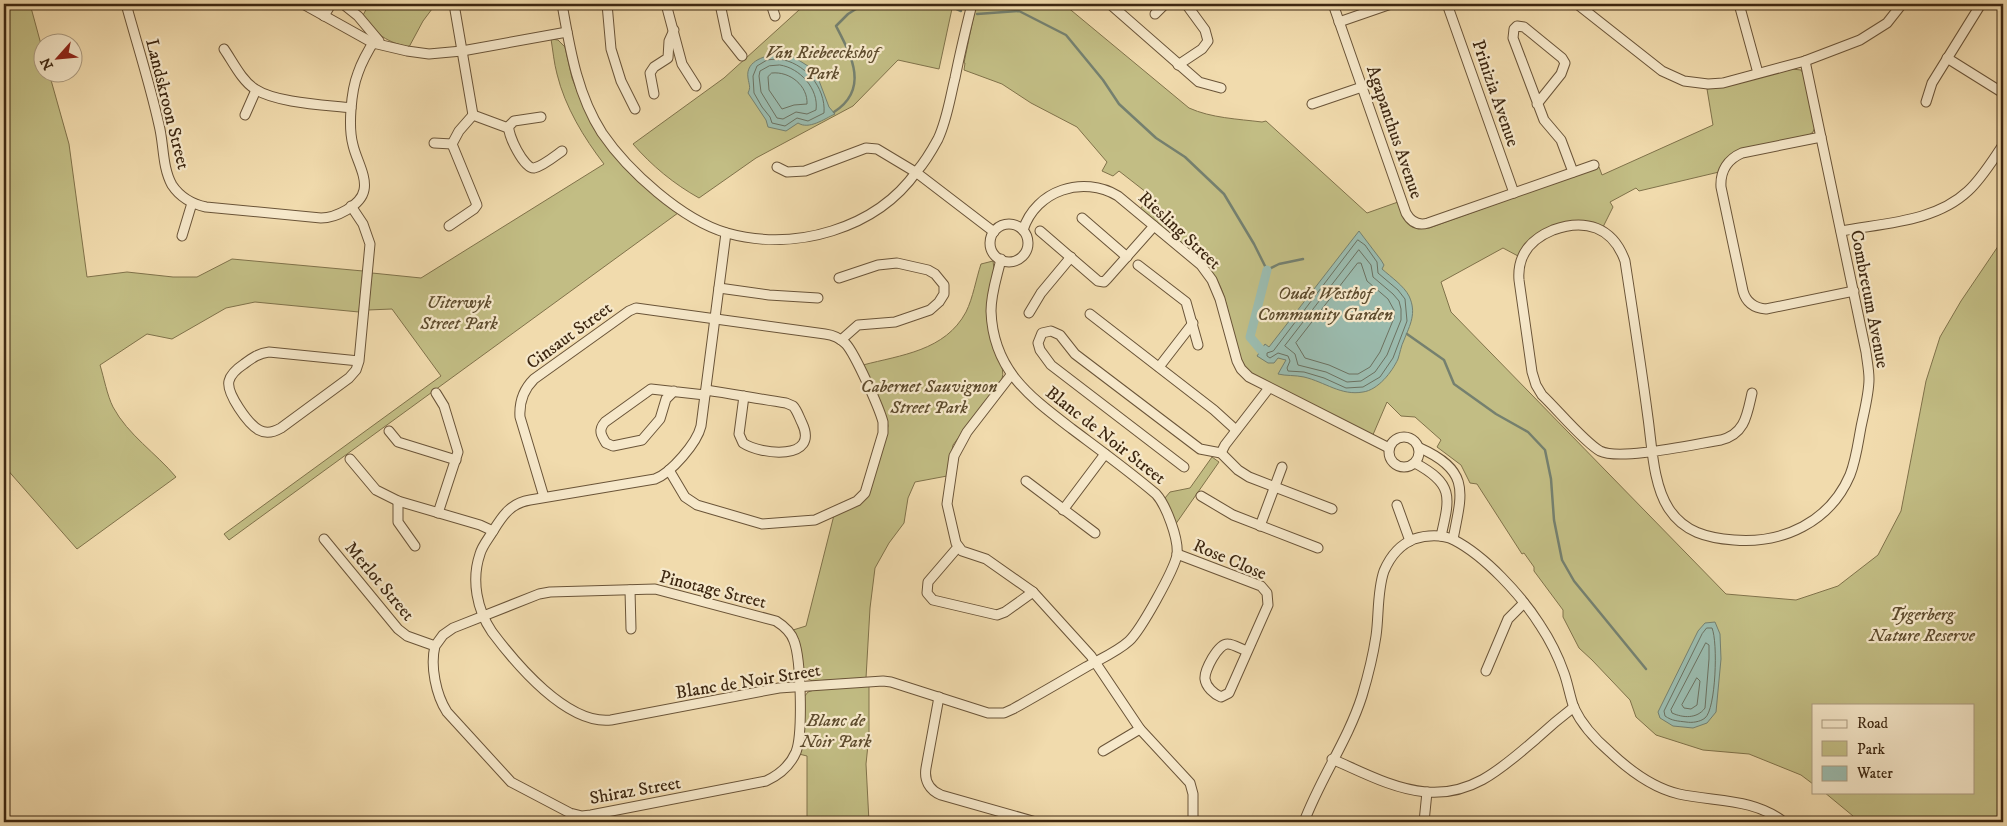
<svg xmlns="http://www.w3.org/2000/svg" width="2007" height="826" font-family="'IM FELL DW Pica',serif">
<rect width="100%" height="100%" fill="#f1dbad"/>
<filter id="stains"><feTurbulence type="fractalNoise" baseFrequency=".004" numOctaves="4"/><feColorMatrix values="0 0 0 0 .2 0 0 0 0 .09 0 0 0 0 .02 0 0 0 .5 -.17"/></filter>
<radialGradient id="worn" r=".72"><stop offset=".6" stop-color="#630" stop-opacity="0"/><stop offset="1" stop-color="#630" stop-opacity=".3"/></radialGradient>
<!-- green -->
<g fill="#c2bd84" stroke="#80724a">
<path d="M4,4h26l12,44v24l7,1 20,71 18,133 40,-5 46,5h24l35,-18 131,12 -4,41 -104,-10 -29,6 -54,31 -25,-5 -47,31c4,13 7,30 13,42 15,28 43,46 63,70l-99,72 -72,-82 -1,-9z"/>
<path d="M369,4h64l2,1 -12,16 -14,26c-23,-5 -31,-12 -47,-30z"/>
<path d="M809,4h144l-14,65 -41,-9 -45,46 -97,52 -57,40c-25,-14 -47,-32 -66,-54l91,-66 75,-68z"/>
<path d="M976,4h91l-1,2 123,102c22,10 49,11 73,14l4,-1 101,92 31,-11c5,16 12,29 31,26l170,-61 3,8 111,-50 -6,-36 21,-3 64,-17 9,1 3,5 11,52 -2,5 -4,3 -68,15 -22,22 -80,19 -3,-3 -26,14 3,5 -10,20c-30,-13 -70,0 -85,29l-15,-8 -62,34 10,30 275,282 70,6 42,-14 40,-31 23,-44 25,-130 14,-44 21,-36 42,-62v583h-148l-2,-6 -29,-24h149v-87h-160v79l-12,-9 -52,-21 -46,-4 -47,-15 -20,-18 -6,-17 -38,-40 -13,-12 -16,-31v-7l-29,-39v-4l-10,-14 -2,1 -45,-70 -7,-1 -9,-18 -24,-18 4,-7 -26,-23 -14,-1 -14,-14 -15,35 -120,-62c-22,-22 -19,-65 -34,-93 -13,-24 -56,-54 -78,-73l11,-13 -32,-25 -6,5 -11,-5 5,-9 -30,-35 -46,-24 -29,-19 -38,-14 1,-7h-1z"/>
<path d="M551,39l7,1 7,7 7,31 11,28 23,40 28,32 44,35 -449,327 -5,-6 217,-158 -49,-67 -24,1 4,-37 49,5 183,-114c-20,-26 -39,-57 -47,-90 -3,-11 -4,-23 -6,-35z"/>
<path d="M993,261l1,8c-2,23 -8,47 -3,70 3,12 15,28 11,40l-49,66 -6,31 -32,6 -7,16 -4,25 -15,20 -14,25 -5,40 -4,70 -53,3c-15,-4 -11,-23 -13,-36 -1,-5 -4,-10 -7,-15l13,-4 28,-111 35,-21 19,-68 -2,-10 -23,-51c38,-10 82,-14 103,-53 7,-14 10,-33 15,-48z"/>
<polygon points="1212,457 1219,462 1175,525 1165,498 1170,492 1190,488"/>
<polygon points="869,686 869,735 866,764 869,822 807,822 807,756 799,754 804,736 804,697 808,692 814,690"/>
</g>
<!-- water -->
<g fill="#9bbbae" stroke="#75806f">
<path d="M780,54l12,2 16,10 10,12 11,29 6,7c-11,5 -26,16 -37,9l-12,8 -18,-4 -2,-7 -18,-27c3,-6 1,-8 0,-15 -3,-18 19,-23 32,-24z"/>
<path d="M1359,231l22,29 3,5 -2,4c9,8 22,17 27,27 8,17 1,29 -5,44 -3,6 -4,13 -6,19 -6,13 -20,31 -35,33 -22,4 -38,-10 -59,-15 -9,-2 -18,-1 -26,-3l8,-14 -8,-2 -4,5h-6l-11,-7 8,-12 4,3z"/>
<polygon points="1715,622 1720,634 1721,659 1716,712 1707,723 1693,728 1673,726 1660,718 1658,712 1698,631 1705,623"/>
</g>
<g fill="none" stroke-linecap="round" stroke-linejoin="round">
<!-- shore -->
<g stroke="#6c7160" stroke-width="1">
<path d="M779,59c25,3 47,28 45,54l-16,8 -11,-3 -12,8 -13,-3 -2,-6 -8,-10 -8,-14 -1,-17 4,-10 10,-6z"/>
<path d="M780,65c20,3 39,24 36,45l-9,4 -11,-2 -13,7 -6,-1 -16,-26 -2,-16 1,-5 9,-5z"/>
<path d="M772,73c18,-2 36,13 35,31l-13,1 -12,4 -13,-19 -1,-13z"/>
<polygon points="1358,240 1365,245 1377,262 1378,273 1398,290 1405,299 1407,321 1393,358 1380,377 1363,387 1346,388 1324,378 1304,372 1288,371 1287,368 1290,361 1288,356 1278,353 1270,358 1267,356 1267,353 1273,351"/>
<polygon points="1359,250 1371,265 1373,277 1393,294 1399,301 1401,309 1401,320 1387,355 1375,372 1361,381 1347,382 1326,372 1298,365 1295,354 1285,346"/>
<polygon points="1358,263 1361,263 1367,281 1388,299 1394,310 1394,318 1380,352 1370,367 1358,374 1349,374 1329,365 1305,358 1296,343"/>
<path d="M1707,628h5c6,14 4,81 -7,90 -5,4 -13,5 -19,4 -8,-1 -14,-1 -21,-6l-1,-5 38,-77z"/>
<path d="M1706,643l3,2v14l-4,49c-8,11 -22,10 -33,5l-1,-3z"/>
<polygon points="1697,678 1700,681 1697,705 1691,709 1684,708 1682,705"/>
</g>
<!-- stream -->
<g stroke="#75806f" stroke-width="2.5">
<polyline points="946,4 961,11"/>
<polyline points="977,14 1019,11 1066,35 1103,80 1119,104 1156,138 1185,157 1224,194 1254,244 1267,270 1279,264 1303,259"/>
<path d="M834,112c36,-23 17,-57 2,-86l12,-12 16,-10"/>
<polyline points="1407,334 1444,360 1454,384 1496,414 1528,432 1545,450 1551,479 1554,520 1562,560 1574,581 1646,669"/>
</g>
<!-- canal -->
<polyline stroke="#9bbbae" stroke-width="9" points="1261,350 1250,337 1267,270"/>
<defs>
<g id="minor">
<path d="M126,4c11,40 24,80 33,121 5,19 3,42 13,60 8,12 20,19 34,22l115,11c14,0 40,-12 43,-28 3,-14 -8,-31 -11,-45 -5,-18 -2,-54 5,-72 4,-12 11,-24 18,-35"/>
<polyline points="303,4 373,43 407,51 429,54 462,51 567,32"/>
<polyline points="343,4 358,16 379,41"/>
<polyline points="454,4 473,115"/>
<path d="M562,4c8,45 15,90 40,129 26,38 80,87 125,100 68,19 149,-4 190,-62 8,-9 15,-21 21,-32 9,-19 12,-41 17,-61 5,-25 11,-50 17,-74"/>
<polyline points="607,4 611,49 621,81 635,109"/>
<polyline points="666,4 682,64 696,86"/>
<polyline points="720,4 727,37 742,56"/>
<polyline points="771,4 775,16"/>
<polyline points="1110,4 1199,82 1221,88"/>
<path d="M1333,4l73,209c5,9 12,13 22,10l166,-58"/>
<polyline points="1447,4 1514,193"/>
<polyline points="1577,4 1662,71 1684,81 1708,84 1723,83 1805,61 1860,40 1887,23 1902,4"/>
<polyline points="1739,4 1758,73"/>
<polyline points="1155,14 1165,4"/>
<polyline points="324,16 331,4"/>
<polyline points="1339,22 1391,4"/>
<path d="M224,49c9,13 18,32 31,40 21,14 71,16 96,19"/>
<polyline points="1947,58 2003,93"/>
<polyline points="1178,65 1202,49 1208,41 1205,30 1186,4"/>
<polyline points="654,94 650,73 654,67 668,58 669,41 674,30"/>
<polyline points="1926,102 1932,83 1981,4"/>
<polyline points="1312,104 1362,87"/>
<polyline points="1537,104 1561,74 1565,63 1562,58 1524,27 1517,26 1514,29 1513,38 1544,120 1561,140 1573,172"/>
<polyline points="245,115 256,90"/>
<polyline points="473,115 508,128"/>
<path d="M541,117l-27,4 -5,5c-2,8 15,43 25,42 9,-2 21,-12 28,-17"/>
<path d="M1821,137l-79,16c-14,6 -22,18 -21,34l22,104c3,11 11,17 23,18l88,-18"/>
<polyline points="434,143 452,144"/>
<polyline points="777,167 787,172 805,171 866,148 877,149 917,173 994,232"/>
<path d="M351,206l12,18 7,20 -11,117 -3,9 -7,8 -68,50c-7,4 -15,6 -22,2 -11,-6 -33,-37 -30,-49 2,-8 9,-13 15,-17 8,-6 15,-11 25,-12l90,9"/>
<polyline points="1082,218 1127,257"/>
<circle cx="1009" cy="243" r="19"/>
<polyline points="449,226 474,209 477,205 452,144 459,131 473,115"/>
<path d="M1023,230c13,-40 60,-55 95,-34l83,69 11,15 8,19 17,62 4,8 8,8 140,71"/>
<polyline points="1040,231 1098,281 1104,282 1107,279 1154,226"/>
<path d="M1841,231c43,-8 94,-9 127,-40 14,-13 24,-30 35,-46"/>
<path d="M726,233l-25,193c-4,17 -30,47 -46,53l-125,21c-19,3 -27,15 -37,31 -4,7 -11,15 -13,23 -9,26 -3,56 12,78 24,32 75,93 119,88l168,-32 104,-7 8,1 97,31h16l9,-4c25,-14 49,-28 73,-42 14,-8 31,-15 43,-26 12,-11 45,-71 48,-86 2,-16 -11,-50 -21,-61 -27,-23 -56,-44 -84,-65 -43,-33 -79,-59 -81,-118 0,-18 6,-34 10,-52"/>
<polyline points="182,236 192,203"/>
<polyline points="1138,265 1186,302 1198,345"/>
<polyline points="839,278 878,265 897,263 928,270 935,274 944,285 944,294 939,302 930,310 895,322 858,325 841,340"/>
<polyline points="719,288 769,295 818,298"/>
<polyline points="1029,313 1041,293 1071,257"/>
<polyline points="1090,314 1214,410 1236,430"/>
<polyline points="1159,367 1193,323"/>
<polyline points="1011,375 967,432 954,456 947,504 956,543 962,551 986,559 1033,592 1091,656 1140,729 1190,783 1193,794 1193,822"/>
<path d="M706,390c27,4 53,9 80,13l7,3c4,4 6,11 9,17 18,38 -41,32 -59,20l-4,-9 5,-38"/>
<path d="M674,391l-8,8 -6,20 -18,21 -29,6 -7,-3c-5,-8 -8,-13 -1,-21l46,-33 54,6"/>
<polyline points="436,393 444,406 458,452 438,513"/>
<path d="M1752,393c-5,22 -7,41 -31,47 -26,4 -101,21 -121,11 -16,-9 -43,-42 -58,-56l-6,-10 -4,-13 -13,-92c-2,-25 12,-41 34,-50 32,-12 60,-3 72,31 8,52 16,104 23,157 4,28 5,67 21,91 15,23 38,29 65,31 49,4 96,-18 116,-65 6,-15 8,-32 11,-48 3,-15 8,-33 8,-48 0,-9 -2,-18 -3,-27l-61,-291"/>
<polyline points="389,431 398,442 456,460"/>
<circle cx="1404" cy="452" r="15"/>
<path d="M1420,448c51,23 42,45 33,91"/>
<polyline points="1221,453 1225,445 1269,388"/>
<polyline points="350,459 376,490 398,501 480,525 493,531"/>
<path d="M1415,463c39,21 35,34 26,73"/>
<polyline points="1184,467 1051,365 1040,350 1038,343 1042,333 1051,331 1060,335 1075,354 1200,449 1221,453 1238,470 1249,477 1332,509"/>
<polyline points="1026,481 1095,533"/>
<polyline points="1201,496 1233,515 1318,548"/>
<path d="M544,497l-24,-80c-1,-15 3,-27 14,-38l95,-68 7,-3 189,26c8,1 15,4 21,10 9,10 33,63 37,78v11l-18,60 -8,8 -42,19 -53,4 -65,-19 -12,-8 -16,-27"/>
<polyline points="398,501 398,522 415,546"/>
<polyline points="1397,505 1410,541"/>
<polyline points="1063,510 1105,454"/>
<polyline points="1260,526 1282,467"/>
<path d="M324,539l74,90 9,7 28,10 8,-11 10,-7 86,-34 11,-2 105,-3 121,32c8,5 15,11 18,20 7,18 9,93 2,111 -6,14 -17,23 -30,29l-175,34 -9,1 -12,-3 -59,-31 -64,-70c-11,-17 -17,-46 -12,-66"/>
<polyline points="958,547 928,582 927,593 933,600 997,615 1005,612 1033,592"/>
<path d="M1177,554l84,32 6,7 1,12 -39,88 -8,4c-7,-3 -15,-10 -16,-18 -1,-8 13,-36 23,-35 5,0 13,5 19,7"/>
<polyline points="630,590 631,629"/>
<polyline points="1486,671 1508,619 1524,603"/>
<path d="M939,697l-13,71c-2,12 3,22 15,27l95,27"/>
<polyline points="1103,751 1140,729"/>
<path d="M1332,759c30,13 61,30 94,33 47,4 77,-25 110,-53 12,-11 25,-22 38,-32"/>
<path d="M1304,822c16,-43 44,-82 58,-126 6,-20 11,-40 14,-60 3,-20 1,-45 8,-65 6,-14 15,-26 30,-32 12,-4 28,-5 40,1 31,16 67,55 86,85 10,15 18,31 24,48 4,11 6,24 10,35 8,17 22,32 36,44 19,18 43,36 69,42 37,8 74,4 105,28"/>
<polyline points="1424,822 1427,792"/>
</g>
</defs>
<!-- minor casing -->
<use href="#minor" stroke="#6a5438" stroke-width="11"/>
<!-- minor -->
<use href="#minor" stroke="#f6e8ca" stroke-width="9"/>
</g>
<g text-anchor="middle" stroke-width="4.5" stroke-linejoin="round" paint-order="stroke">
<!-- park labels -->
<g font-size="18" font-style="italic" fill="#5e4c2e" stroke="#f6e8ca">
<text x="822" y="58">Van Riebeeckshof<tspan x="822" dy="21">Park</tspan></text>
<text x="1325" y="299">Oude Westhof<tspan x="1325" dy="21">Community Garden</tspan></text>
<text x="459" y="308">Uiterwyk<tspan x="459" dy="21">Street Park</tspan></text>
<text x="929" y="392">Cabernet Sauvignon<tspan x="929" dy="21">Street Park</tspan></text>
<text x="1922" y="620">Tygerberg<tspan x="1922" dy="21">Nature Reserve</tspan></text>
<text x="836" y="726">Blanc de<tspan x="836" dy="21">Noir Park</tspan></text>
</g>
<!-- street labels -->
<g font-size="18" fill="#3d2711" stroke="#f6e8ca">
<text transform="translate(1496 93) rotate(71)" y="6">Prinizia Avenue</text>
<text transform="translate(168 104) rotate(76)" y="6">Landskroon Street</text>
<text transform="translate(1395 132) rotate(71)" y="6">Agapanthus Avenue</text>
<text transform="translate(1180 230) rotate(43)" y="6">Riesling Street</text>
<text transform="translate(1870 299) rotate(79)" y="6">Combretum Avenue</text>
<text transform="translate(569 335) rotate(-36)" y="6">Cinsaut Street</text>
<text transform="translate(1106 435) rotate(38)" y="6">Blanc de Noir Street</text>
<text transform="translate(1230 559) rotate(23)" y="6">Rose Close</text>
<text transform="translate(380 581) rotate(50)" y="6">Merlot Street</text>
<text transform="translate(713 589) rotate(14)" y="6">Pinotage Street</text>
<text transform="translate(748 681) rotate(-9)" y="6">Blanc de Noir Street</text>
<text transform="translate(635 790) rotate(-10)" y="6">Shiraz Street</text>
</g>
</g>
<!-- margin -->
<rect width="2007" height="826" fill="none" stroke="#f1dbad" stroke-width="20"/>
<rect x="5" y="5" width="1997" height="816" fill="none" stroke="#3d2711" stroke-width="2.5"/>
<rect x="10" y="10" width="1987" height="806" fill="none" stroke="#3d2711"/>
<!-- legend -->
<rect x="1812" y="704" width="162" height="90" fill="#f6e8ca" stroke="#ac9b80"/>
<rect x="1822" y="720" width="25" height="8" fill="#f6e8ca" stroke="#ac9b80"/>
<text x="1857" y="728" font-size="15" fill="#3d2711">Road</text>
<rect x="1822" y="741" width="25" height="15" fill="#c2bd84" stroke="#ac9b80"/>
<text x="1857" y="754" font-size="15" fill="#3d2711">Park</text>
<rect x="1822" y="766" width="25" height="15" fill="#9bbbae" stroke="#ac9b80"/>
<text x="1857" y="778" font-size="15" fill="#3d2711">Water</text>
<!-- north arrow -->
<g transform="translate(58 58) rotate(243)"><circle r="24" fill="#f6e8ca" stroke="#ac9b80"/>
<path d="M0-4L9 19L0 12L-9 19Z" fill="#8f2418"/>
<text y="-8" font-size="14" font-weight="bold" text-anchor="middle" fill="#3d2711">N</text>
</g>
<rect width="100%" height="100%" filter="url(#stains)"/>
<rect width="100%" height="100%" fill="url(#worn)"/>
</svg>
